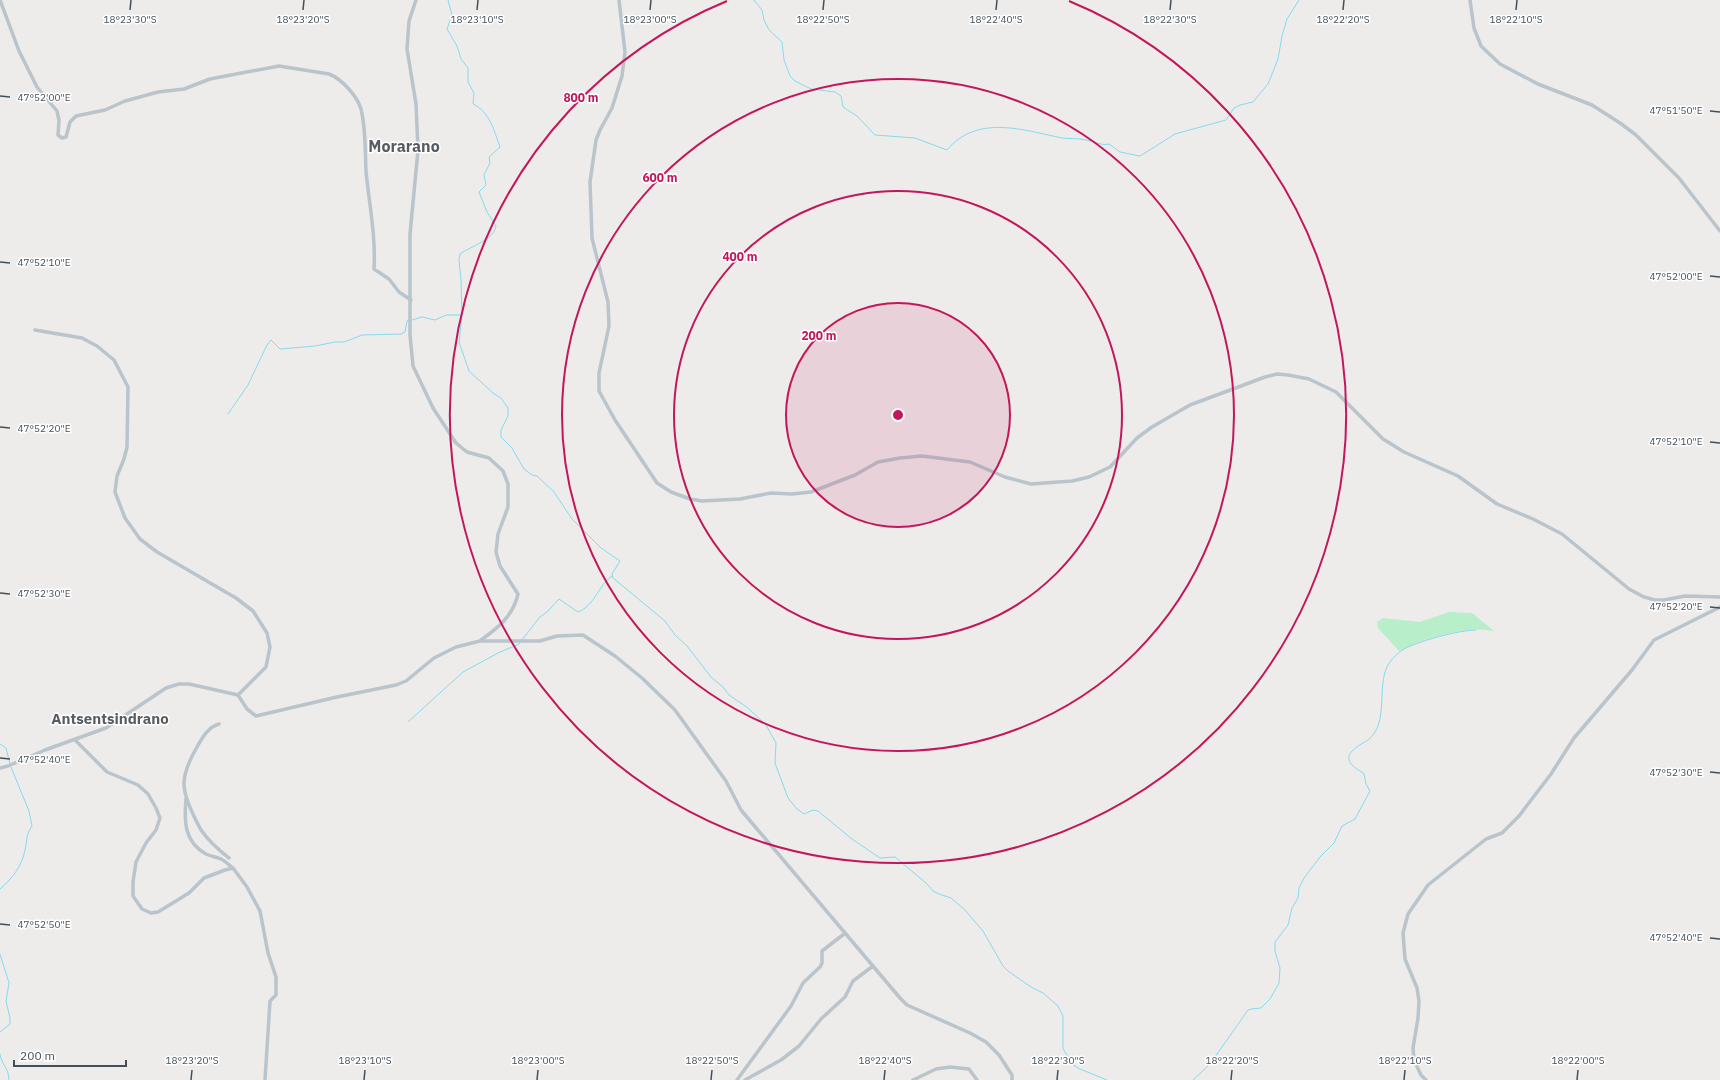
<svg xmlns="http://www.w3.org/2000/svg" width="1720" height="1080" font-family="'IBM Plex Sans',sans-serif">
<rect width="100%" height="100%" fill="#eeebeb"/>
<!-- green -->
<path fill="#b8eeca" d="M1449,612l23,1 22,18c-8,-1 -17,-2 -25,-1 -21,2 -52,11 -70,21l-21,-23 -1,-6 6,-4 37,4z"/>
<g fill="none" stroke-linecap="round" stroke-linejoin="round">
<!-- stream -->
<g stroke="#84dbec" stroke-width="1">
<path d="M448,0l4,15 -5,14 10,17 4,13 7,9v14l6,11 -1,11c17,8 21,27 27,43l-11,10 1,6 -6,12 2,10 -7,7 8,20 9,14c-2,14 -25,20 -36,28l-1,6 2,20 1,35 -3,27 10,29 24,22 8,5 7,10v8l-7,14v7l11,11 12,21 8,6 5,1 17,16 18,27 29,29 19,13 -8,13 1,4 52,43 10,14 12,11 24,31 12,10 6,8 19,13 18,17 10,18 -1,20 13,35 8,10 8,6 9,-4 5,1 34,28 28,19 15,-1 31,26 7,8 6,3 12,4 14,12 18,21 20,35 5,5 23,16 12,6 15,13 5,10v32l2,4 8,13 7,4 27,11"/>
<path d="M754,0l8,10 2,10 5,10 13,12 2,18 6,16 5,5 16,8 24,3 6,4 2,11 14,9 18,19 40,3 32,12c30,-36 76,-20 115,-12 8,1 16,0 24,2 9,1 14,6 23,4l11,8 20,4 35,-22 51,-14 8,-12 6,-3 13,-3 15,-18 10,-25 4,-23 5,-17 12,-19"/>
<polyline points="412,320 422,317 435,320 446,315 461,315"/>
<polyline points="228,414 248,385 267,345 271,340 280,349 315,346 335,342 344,342 362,335 401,334 405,332 407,321 409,320"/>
<path d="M522,640l17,-22 10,-8 10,-11 19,13c17,-6 20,-27 34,-36"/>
<polyline points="408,722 463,672 498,653 519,644 520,642"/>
<polyline points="0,744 6,748 10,764"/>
<path d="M0,889c12,-10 22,-23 25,-39 3,-12 0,-13 7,-24l-3,-15 -18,-44"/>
<polyline points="0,954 9,983 6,1001 10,1018 10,1024 0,1032"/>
<path d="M0,1054c1,10 9,14 9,26"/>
<path d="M1193,1080l14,-13 10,-13 31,-44 3,-1 10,-1 9,-9 9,-16 1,-15 -5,-17v-9l13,-17 4,-17 6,-10 1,-10 5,-10 16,-21 14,-14 8,-17 13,-7 15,-28 -4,-7 -2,-10c-4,-4 -9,-5 -12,-9 -11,-13 10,-20 17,-26 4,-3 7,-8 9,-13 6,-17 2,-37 7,-54 3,-10 11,-18 19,-23 15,-8 55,-19 72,-19"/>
</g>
<!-- minor -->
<g stroke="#b9c4cb" stroke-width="3.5">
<path d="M0,0l19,51 18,36 20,24 2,9 -1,15 4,3 4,-1 4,-15 6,-6 29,-6 20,-9 33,-9 26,-3 26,-10 69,-13 50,8c13,5 28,22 32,35 5,20 4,42 5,62 3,32 10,65 8,98l15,10 10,13 12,8"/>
<path d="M416,0l-7,21 -2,28 9,55 2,46 -8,84v101l3,31 20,42 23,35 11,9 22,6 14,13 5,13v23l-10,27 -2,18 4,14 18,28c-5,22 -20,34 -37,46"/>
<polyline points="619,0 625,52 622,76 612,108 600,130 596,140 590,182 592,238 608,302 609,326 599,373 599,391 615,420 657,483 671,492 690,499 702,501 740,499 771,493 792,494 811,492 855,475 878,462 900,458 922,456 970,462 1005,477 1031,484 1072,481 1089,477 1110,467 1137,438 1152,427 1190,405 1265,377 1277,374 1288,375 1309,379 1336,392 1383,439 1404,452 1458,476 1497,504 1533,519 1562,534 1629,589 1644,597 1655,600 1664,600 1685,596 1720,597"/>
<polyline points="1470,0 1474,28 1481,46 1500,64 1538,84 1592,105 1620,123 1636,135 1679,178 1720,231"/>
<polyline points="35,330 82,338 97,346 114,360 128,387 127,447 124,459 117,476 115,492 125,518 140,539 157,552 236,598 253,611 267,633 270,647 266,667 238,695"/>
<path d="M219,724c-11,3 -17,14 -22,23 -7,12 -13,24 -13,37 0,13 11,35 17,46 7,10 19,21 28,28"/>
<polyline points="75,740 107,772 138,785 148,794 156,808 160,818 156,830 146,843 136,862 133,882 133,896 142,909 151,913 158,912 189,893 204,878 225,870 233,868 247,887 260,911 268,953 276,977 276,995 270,1001 265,1080"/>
<polyline points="0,768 8,766 45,750 106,728 166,688 179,684 189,684 238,695 247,709 256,716 337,697 396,685 406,681 434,658 456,647 480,641 540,641 557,636 583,635 615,656 642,678 675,710 726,781 741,810 900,998 907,1005 970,1033 986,1042 999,1055 1012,1075 1012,1080"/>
<path d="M186,799c-2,22 -2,43 20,55 4,2 10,3 15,5 4,2 8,6 12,9"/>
<polyline points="737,1080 791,1006 803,983 820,967 822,963 822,951 844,934"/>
<polyline points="745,1080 781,1060 799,1046 821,1019 845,997 853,981 873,966"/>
<polyline points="913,1080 936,1069 950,1067 969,1069 977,1080"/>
<polyline points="1426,1080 1421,1075 1414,1060 1413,1048 1418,1018 1419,1001 1417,988 1405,959 1403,933 1408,914 1428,885 1486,839 1502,833 1519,816 1551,774 1574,738 1632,670 1654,640 1720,607"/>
</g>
</g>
<!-- ticks -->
<path fill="none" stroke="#445059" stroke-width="1.5" d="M130,10l1,-10M303,10l1,-10M477,10l1,-10M650,10l1,-10M823,10l1,-10M996,10l1,-10M1170,10l1,-10M1343,10l1,-10M1516,10l1,-10M0,96l10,1M1710,111l10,1M0,262l10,1M1710,276l10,1M0,427l10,1M1710,442l10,1M0,593l10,1M1710,607l10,1M0,758l10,1M1710,772l10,1M0,924l10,1M1710,938l10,1M191,1080l1,-10M364,1080l1,-10M537,1080l1,-10M711,1080l1,-10M884,1080l1,-10M1057,1080l1,-10M1231,1080l1,-10M1404,1080l1,-10M1577,1080l1,-10"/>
<!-- distance rings -->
<circle cx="898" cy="415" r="112" fill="#c2185b" fill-opacity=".12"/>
<g fill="none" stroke="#c2185b" stroke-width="2">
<circle cx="898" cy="415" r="112"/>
<circle cx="898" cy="415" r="224"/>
<circle cx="898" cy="415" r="336"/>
<path d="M1069 1A448 448 0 1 1 727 1"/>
</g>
<g text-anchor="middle" stroke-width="3" stroke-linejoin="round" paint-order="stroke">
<!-- neighbourhood labels -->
<g font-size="15" font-weight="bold" fill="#585c61" stroke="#fff">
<text x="110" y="724">Antsentsindrano</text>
</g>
<!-- quarter labels -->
<g font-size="16" font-weight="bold" fill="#585c61" stroke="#fff">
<text x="404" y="152">Morarano</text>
</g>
</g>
<g font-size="10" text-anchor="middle" fill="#445059" stroke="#fff" stroke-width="3" stroke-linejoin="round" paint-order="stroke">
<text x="130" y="23">18°23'30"S</text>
<text x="303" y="23">18°23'20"S</text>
<text x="477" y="23">18°23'10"S</text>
<text x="650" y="23">18°23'00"S</text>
<text x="823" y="23">18°22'50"S</text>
<text x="996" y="23">18°22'40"S</text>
<text x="1170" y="23">18°22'30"S</text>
<text x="1343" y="23">18°22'20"S</text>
<text x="1516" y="23">18°22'10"S</text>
<text x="44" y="101">47°52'00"E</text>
<text x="1676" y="114">47°51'50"E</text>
<text x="44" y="266">47°52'10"E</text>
<text x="1676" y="280">47°52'00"E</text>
<text x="44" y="432">47°52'20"E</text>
<text x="1676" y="445">47°52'10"E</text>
<text x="44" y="597">47°52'30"E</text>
<text x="1676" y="610">47°52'20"E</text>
<text x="44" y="763">47°52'40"E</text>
<text x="1676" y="776">47°52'30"E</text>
<text x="44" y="928">47°52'50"E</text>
<text x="1676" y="941">47°52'40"E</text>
<text x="192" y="1064">18°23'20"S</text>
<text x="365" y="1064">18°23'10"S</text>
<text x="538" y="1064">18°23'00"S</text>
<text x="712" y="1064">18°22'50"S</text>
<text x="885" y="1064">18°22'40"S</text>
<text x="1058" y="1064">18°22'30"S</text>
<text x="1232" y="1064">18°22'20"S</text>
<text x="1405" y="1064">18°22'10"S</text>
<text x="1578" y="1064">18°22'00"S</text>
</g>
<circle cx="898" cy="415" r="6" fill="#c2185b" stroke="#fff" stroke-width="2"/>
<g font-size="12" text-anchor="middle" font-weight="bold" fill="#c2185b" stroke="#fff" stroke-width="3" stroke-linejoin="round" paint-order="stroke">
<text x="581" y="102">800 m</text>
<text x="660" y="182">600 m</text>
<text x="740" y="261">400 m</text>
<text x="819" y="340">200 m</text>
</g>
<!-- scale -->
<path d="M14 1060v6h112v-6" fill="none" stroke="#445059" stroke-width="2"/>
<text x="20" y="1060" font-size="12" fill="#445059" stroke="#ffffff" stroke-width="3" paint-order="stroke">200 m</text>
</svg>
